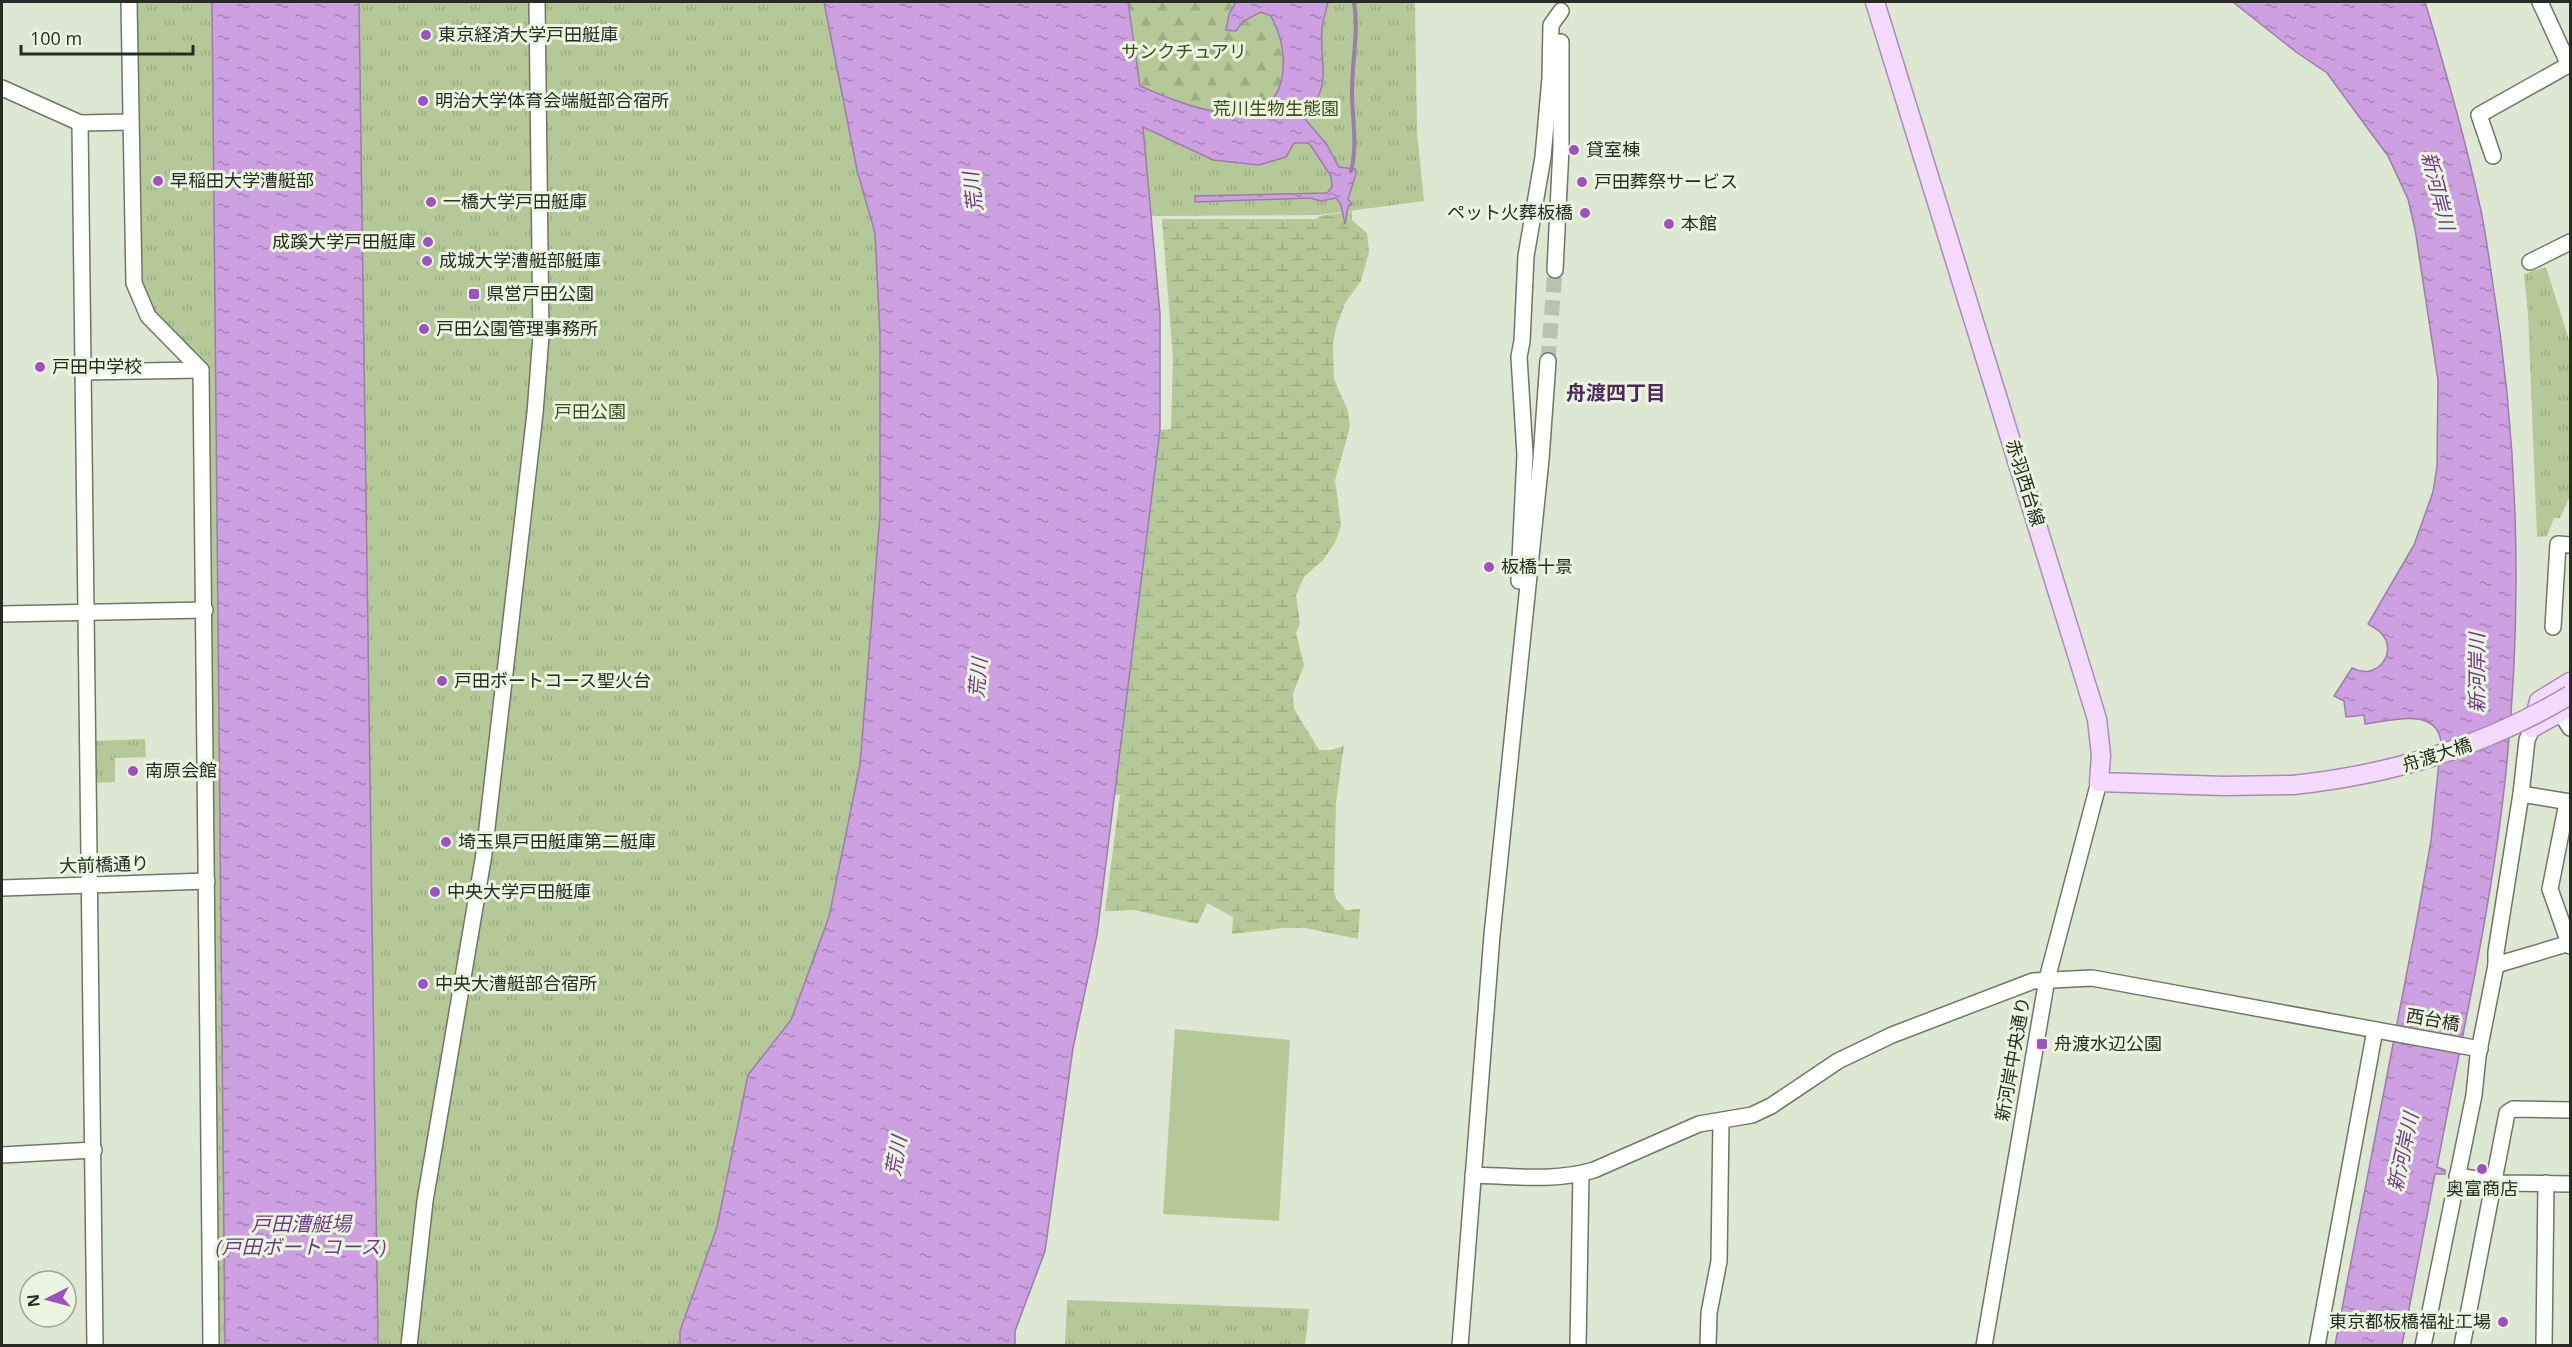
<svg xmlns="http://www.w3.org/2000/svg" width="2572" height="1347" font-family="'Open Sans','Noto Sans JP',sans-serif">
<defs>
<pattern id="grass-tufts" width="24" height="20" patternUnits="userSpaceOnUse" patternTransform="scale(1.5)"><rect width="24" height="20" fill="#b4c997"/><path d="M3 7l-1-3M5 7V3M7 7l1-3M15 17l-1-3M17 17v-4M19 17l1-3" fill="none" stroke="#9bad82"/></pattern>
<pattern id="forest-firs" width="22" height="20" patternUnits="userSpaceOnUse" patternTransform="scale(1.5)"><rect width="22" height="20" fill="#b4c997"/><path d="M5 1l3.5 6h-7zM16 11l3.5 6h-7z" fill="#9bad82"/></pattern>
<pattern id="wetland-marsh" width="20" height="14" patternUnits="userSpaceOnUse" patternTransform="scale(1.5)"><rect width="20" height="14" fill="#b4c997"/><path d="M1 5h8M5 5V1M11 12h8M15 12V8" fill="none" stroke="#9bad82"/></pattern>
<pattern id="water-ripples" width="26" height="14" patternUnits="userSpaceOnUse" patternTransform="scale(1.5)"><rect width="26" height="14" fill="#cda0e2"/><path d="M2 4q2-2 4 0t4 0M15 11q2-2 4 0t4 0" fill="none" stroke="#a683b7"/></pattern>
</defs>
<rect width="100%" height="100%" fill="#dde7d2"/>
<!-- grass -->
<g fill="url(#grass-tufts)">
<polygon points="129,2 949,2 861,1345 215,1345 201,370 148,316 134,273"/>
<polygon points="1128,2 1415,2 1417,132 1424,201 1319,215 1151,216"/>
<polygon points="2546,267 2570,343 2570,496 2560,518 2554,518 2547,536 2537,537 2528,313 2524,274"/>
<polygon points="145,739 146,757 115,758 115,782 95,783 94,741"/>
<polygon points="1067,1300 1309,1309 1305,1345 1065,1345"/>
</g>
<!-- forest -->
<path fill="url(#forest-firs)" d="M1128,2h108l-7,12 7,17c10,-15 18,-22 35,-16 11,22 16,43 10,67 -16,60 -104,19 -141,4z"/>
<!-- wetland -->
<polygon fill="url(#wetland-marsh)" points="1352,211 1352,220 1367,233 1369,252 1361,281 1345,303 1336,328 1333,344 1334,379 1348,411 1350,427 1335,480 1341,525 1335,543 1323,560 1304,577 1296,595 1300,624 1296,633 1304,665 1293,694 1294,709 1319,750 1331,750 1344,746 1336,802 1334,891 1336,899 1346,910 1360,909 1358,939 1305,928 1284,928 1232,934 1233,917 1207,903 1198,924 1134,910 1105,911 1120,795 1114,794 1160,430 1171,429 1173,358 1162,219 1316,219 1320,216"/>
<!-- garden -->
<g fill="#b4c997">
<polygon points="1175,1029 1290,1040 1279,1221 1163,1214"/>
<polygon points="584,1337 657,1344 657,1345 583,1345"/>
</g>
<!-- water -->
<g fill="url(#water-ripples)" stroke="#9b7da9" stroke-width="1.5">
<polygon points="212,2 359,2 378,1345 225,1345"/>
<path d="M824,2h304l12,84c37,16 125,55 141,-4 6,-24 1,-45 -10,-66l-10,-4 -18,9 -7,10 -10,-1 3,-16 7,-12h92c-2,9 -5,18 -6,27 -3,43 12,49 -17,90l22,26 12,22 16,2 1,5 -8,25 4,5 -4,3 -3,17 -4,-19 -5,-7 -15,3 -11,-3 -115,4v-6l132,-3 5,-6 -1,-11 -22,-33h-15l-8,14 -27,8 -46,-5 -70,-33 17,187v116l-63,505 -24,113 -28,203 -30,80v14h-335v-14l37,-104 31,-152 43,-55 38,-103 31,-152 20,-250v-182l-5,-100 -18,-63z"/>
<path d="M2233,2h192c20,66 39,132 54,200 6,25 9,51 13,76 27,167 31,336 13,503 -14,130 -44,258 -68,386l8,3v4h-10l-33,171h-67l82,-425 14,-79 10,-99c-4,-36 -52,-21 -76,-18l-1,-9 -18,2 -2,-16 -10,-5 18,-28c25,14 48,-17 28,-36 -3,-3 -8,-5 -12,-8l46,-79 19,-53 4,-25 1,-87 -23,-151 -7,-30 -20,-43 -61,-83 -31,-21z"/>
</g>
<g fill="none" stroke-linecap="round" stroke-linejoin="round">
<!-- stream -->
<path stroke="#9b7da9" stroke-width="4" d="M1351,171c7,-27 1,-53 1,-80 0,-31 7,-59 2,-89"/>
<!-- minor-tunnel -->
<polyline stroke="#b9c1af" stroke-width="15" stroke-dasharray="15 8" stroke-linecap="butt" points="1548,361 1555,270"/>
<defs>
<g id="minor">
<polyline points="129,2 134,283 148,316 201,370 211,1346"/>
<polyline points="2540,2 2569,65"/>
<polyline points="2,88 80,123 130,122"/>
<polyline points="80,123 95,1346"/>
<polyline points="2493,156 2479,115 2570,64"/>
<polyline points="2530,262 2570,242"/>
<polyline points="1555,270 1561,148 1561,42"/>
<polyline points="83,372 201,370"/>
<polyline points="1519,581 1525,455 1519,357 1522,341 1526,256 1543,157 1550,78 1551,25 1561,11"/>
<polyline points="2,614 205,610"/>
<polyline points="2553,627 2558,544 2570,545"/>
<polyline points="2561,713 2570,728"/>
<polyline points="2521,794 2570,802"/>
<polyline points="2567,803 2550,889 2570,946"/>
<polyline points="2,888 207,881"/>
<polyline points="2496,965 2570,943"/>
<polyline points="2,1155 94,1150"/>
<path d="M1473,1175c39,1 82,7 121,-5l105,-46 53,-9 19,-9 67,-45 54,-26 141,-54 59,-3 388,71"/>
<polyline points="2457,1176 2501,1183 2570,1184"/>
<polyline points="409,1346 425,1201 484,854 535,413 541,336 537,2"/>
<polyline points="1460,1346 1492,935 1541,459 1548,361"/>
<polyline points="1578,1346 1581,1174"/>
<polyline points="1708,1346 1709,1313 1719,1261 1721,1121"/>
<polyline points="1984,1346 2047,979 2099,782"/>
<polyline points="2317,1346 2375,1030"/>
<polyline points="2423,1346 2474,1095 2478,1056 2496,965 2496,952 2521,794 2527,740 2532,728"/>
<polyline points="2462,1346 2507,1113 2513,1109 2570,1110"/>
<polyline points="2544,1346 2546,1183"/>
</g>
<g id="major">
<polyline points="1875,2 2097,719 2101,755 2099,782 2224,786 2293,785"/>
<polyline points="2532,728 2539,701 2570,682"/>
<polyline points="2532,728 2570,707"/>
</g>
</defs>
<!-- minor casing -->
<use href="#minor" stroke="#6f7764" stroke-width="18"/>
<!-- major casing -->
<use href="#major" stroke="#a78db2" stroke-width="21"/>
<!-- minor -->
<use href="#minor" stroke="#fff" stroke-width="15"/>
<!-- major -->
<use href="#major" stroke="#f4daff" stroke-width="18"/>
<defs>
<path id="major-bridge" d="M2293,785c101,-11 190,-38 277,-90"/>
</defs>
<!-- major-bridge casing -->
<use href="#major-bridge" stroke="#a78db2" stroke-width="21" stroke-linecap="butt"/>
<!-- major-bridge -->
<use href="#major-bridge" stroke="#f4daff" stroke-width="18"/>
</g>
<!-- markers -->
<g fill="#a051c1" stroke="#ebf4df" stroke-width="2">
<circle cx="426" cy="35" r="6"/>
<circle cx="423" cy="101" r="6"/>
<circle cx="1574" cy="150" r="6"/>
<circle cx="158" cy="181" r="6"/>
<circle cx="1582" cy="182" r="6"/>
<circle cx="431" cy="202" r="6"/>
<circle cx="1585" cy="213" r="6"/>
<circle cx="1669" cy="224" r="6"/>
<circle cx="428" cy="242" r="6"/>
<circle cx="427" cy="261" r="6"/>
<rect x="468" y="288" width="12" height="12" rx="3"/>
<circle cx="424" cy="329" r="6"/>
<circle cx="40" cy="367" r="6"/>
<circle cx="1489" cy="567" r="6"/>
<circle cx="442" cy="681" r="6"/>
<circle cx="133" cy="771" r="6"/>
<circle cx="446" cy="842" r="6"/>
<circle cx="435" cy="892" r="6"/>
<circle cx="423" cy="984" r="6"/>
<rect x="2036" y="1038" width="12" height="12" rx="3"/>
<circle cx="2482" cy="1169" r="6"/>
<circle cx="2503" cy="1322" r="6"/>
</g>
<g text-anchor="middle" stroke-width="6" stroke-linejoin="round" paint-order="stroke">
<!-- poi labels -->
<g font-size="18" fill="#272b23" stroke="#ebf4df" text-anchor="start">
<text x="438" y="41">東京経済大学戸田艇庫</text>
<text x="435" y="107">明治大学体育会端艇部合宿所</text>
<text x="1586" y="156">貸室棟</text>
<text x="170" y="187">早稲田大学漕艇部</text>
<text x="1594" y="188">戸田葬祭サービス</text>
<text x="443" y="208">一橋大学戸田艇庫</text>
<text x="1573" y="219" text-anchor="end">ペット火葬板橋</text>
<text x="1681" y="230">本館</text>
<text x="416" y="248" text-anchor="end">成蹊大学戸田艇庫</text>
<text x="439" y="267">成城大学漕艇部艇庫</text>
<text x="486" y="300">県営戸田公園</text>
<text x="436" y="335">戸田公園管理事務所</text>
<text x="52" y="373">戸田中学校</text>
<text x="1501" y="573">板橋十景</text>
<text x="454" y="687">戸田ボートコース聖火台</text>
<text x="145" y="777">南原会館</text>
<text x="458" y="848">埼玉県戸田艇庫第二艇庫</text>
<text x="447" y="898">中央大学戸田艇庫</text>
<text x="435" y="990">中央大漕艇部合宿所</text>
<text x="2054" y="1050">舟渡水辺公園</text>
<text x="2482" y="1195" text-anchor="middle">奥富商店</text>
<text x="2491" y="1328" text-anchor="end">東京都板橋福祉工場</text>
</g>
<!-- park labels -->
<g font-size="18" fill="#3c4f1b" stroke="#ebf4df">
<text x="1184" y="58">サンクチュアリ</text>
<text x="1276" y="115">荒川生物生態園</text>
<text x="590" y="418">戸田公園</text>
</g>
<!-- street labels -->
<g font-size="18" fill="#272b23" stroke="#ebf4df">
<text transform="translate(2025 483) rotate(73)" y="6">赤羽西台線</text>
<text transform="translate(2437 755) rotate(-18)" y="6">舟渡大橋</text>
<text transform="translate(104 865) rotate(-2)" y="6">大前橋通り</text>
<text transform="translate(2433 1020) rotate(10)" y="6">西台橋</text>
<text transform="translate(2013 1059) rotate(-80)" y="6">新河岸中央通り</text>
</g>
<!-- water labels -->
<g font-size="20" font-style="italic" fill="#713a88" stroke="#ebf4df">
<text transform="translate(2438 191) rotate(76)" y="7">新河岸川</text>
<text transform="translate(973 192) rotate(-97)" y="7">荒川</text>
<text transform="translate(2477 673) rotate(-90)" y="7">新河岸川</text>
<text transform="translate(978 678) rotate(-85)" y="7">荒川</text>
<text transform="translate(2403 1152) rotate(-78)" y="7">新河岸川</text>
<text transform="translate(896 1156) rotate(-80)" y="7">荒川</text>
<text x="301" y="1231">戸田漕艇場<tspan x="301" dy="23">(戸田ボートコース)</tspan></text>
</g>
<!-- neighbourhood labels -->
<g font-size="20" font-weight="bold" fill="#4d275d" stroke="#ebf4df">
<text x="1616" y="400">舟渡四丁目</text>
</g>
</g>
<!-- border -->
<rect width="2572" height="1347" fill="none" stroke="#272b23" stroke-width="6"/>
<!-- north arrow -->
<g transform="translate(48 1299) rotate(264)"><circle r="28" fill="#ebf4df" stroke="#9da494" stroke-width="1.5"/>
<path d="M0-4.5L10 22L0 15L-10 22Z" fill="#a051c1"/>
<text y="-9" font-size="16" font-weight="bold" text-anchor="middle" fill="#272b23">N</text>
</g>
<!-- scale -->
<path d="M21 45v9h172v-9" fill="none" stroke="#272b23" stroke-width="3"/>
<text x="30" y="45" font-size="18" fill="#272b23" stroke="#ebf4df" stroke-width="4.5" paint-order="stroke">100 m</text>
</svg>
